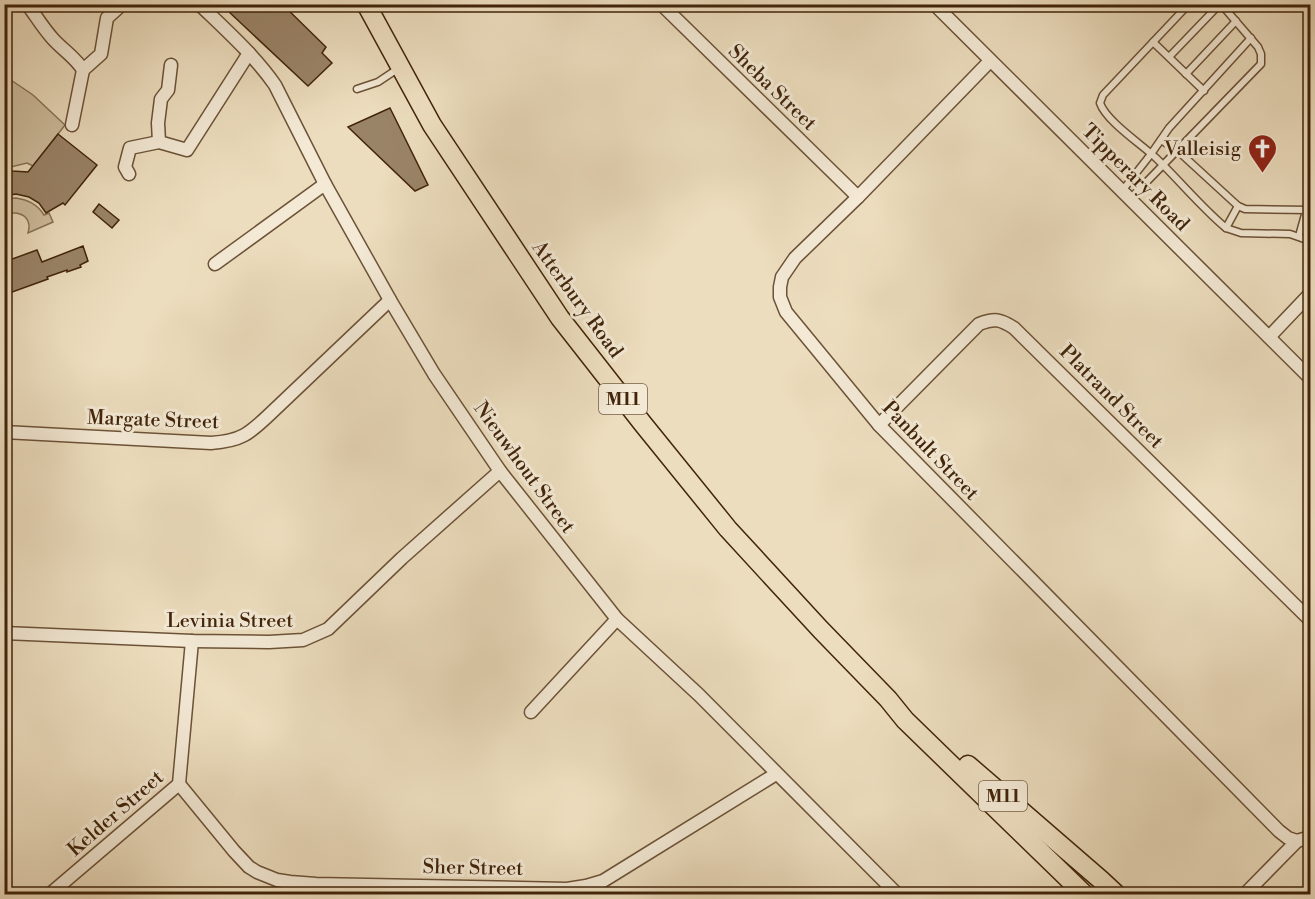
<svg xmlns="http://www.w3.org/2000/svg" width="1315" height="899" font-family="'Libre Bodoni',serif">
<rect width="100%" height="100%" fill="#ecddbe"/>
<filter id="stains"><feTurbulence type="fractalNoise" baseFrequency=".00333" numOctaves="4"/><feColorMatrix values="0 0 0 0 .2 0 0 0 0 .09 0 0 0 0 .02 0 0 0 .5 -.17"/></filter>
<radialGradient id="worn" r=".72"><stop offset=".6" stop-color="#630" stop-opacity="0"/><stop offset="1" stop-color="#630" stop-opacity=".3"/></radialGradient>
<!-- green -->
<g fill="#cfbe9f" stroke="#887154" stroke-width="1.5">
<polygon points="5,76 33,95 65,125 33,166 27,163 11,167 5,155 8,153 5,146"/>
<path d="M16,198c12,2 21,6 28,17l5,-2 4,9 -25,11c4,-13 -4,-21 -17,-20l-6,-14z"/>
</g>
<!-- building -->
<g fill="#9a8468" stroke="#41240a" stroke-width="1.5">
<polygon points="233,4 282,4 326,47 322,53 332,63 308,86 228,11"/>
<polygon points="390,108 428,185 415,191 348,127"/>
<polygon points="58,134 97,165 65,205 63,203 46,213 39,203 29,197 16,194 4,196 4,155 12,171 28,172"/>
<polygon points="99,204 119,220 112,228 93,212"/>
<polygon points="83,246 88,261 80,265 81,267 67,272 67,270 47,277 48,279 4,295 4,262 37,250 42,262"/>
</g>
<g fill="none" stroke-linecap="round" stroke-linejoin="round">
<defs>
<g id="lane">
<path d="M1189,4l-86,91 -3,8c6,18 41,41 56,55 24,23 45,49 70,70l15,5 49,1 20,7"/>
<polyline points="1153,42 1204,91"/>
<polyline points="1169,57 1220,4"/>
<polyline points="1186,74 1236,21"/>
<polyline points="357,89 378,82 399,68"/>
<polyline points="1161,140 1178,151 1238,206 1245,209 1310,210"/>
<polyline points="1122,191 1151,154 1169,128 1251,38"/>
<polyline points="1130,199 1261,64 1261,54 1258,47 1221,4"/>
<polyline points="1226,228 1238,206"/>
<polyline points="1299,236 1306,211"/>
</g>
<g id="street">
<path d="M27,4c9,12 16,24 26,35 10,11 23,19 30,31l-11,55"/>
<path d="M199,4c27,26 55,51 76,81l50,99 65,116 44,74 66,97 117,148 82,76 198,199"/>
<polyline points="661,4 858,197"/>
<polyline points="934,4 1310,378"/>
<polyline points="990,61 858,197 795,258 782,277 780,287 780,297 786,312 879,425 1279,831 1288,838 1297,841"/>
<polyline points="83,70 101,54 107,18 118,8"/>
<polyline points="159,142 158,123 161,99 168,90 171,65"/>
<polyline points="129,174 125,167 130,148 159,142 187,150 249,53"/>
<polyline points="215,264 325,184"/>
<polyline points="1269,337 1310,294"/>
<path d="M879,425l100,-101c16,-6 21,-5 35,4l296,292"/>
<path d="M4,432l207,11c30,-2 38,-9 59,-29l120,-114"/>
<polyline points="4,633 192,641 269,642 303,640 328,629 402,558 500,471"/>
<polyline points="531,712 617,619"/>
<polyline points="179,784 234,851 249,867 257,872 277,880 290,882 316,884 567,889 586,886 603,881 776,774"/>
<polyline points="50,894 179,784 192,641"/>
<polyline points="1245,894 1297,841 1307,838 1310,834"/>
</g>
<g id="primary">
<polyline points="366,4 432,125 560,318 643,424 728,529 821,630 888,699 905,720 1084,894"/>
<polyline points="968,765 1101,880 1116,894"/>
</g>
</defs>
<!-- lane casing -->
<use href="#lane" stroke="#6c5237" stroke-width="9"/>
<!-- street casing -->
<use href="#street" stroke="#6c5237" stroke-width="15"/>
<!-- primary casing -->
<use href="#primary" stroke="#41240a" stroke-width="21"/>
<!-- lane -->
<use href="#lane" stroke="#f3e9d5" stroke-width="6"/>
<!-- street -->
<use href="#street" stroke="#f3e9d5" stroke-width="12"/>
<!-- primary -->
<use href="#primary" stroke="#ecddbe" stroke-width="18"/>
</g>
<!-- icons -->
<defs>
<symbol id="church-pin" viewBox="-11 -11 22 30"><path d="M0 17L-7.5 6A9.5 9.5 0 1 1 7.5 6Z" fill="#8f2418" stroke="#f3e9d5"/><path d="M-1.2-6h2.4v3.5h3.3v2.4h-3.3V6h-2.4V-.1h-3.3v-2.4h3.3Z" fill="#fff"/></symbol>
</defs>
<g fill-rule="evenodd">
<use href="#church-pin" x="1246" y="132" width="33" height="45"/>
</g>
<g text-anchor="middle" stroke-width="6" stroke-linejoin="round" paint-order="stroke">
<!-- shield labels -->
<g fill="#f3e9d5" stroke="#765f47" stroke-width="1.5">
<rect x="599" y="384" width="48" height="30" rx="4.5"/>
<rect x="979" y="781" width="48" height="30" rx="4.5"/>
</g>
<g font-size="18" font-weight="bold" fill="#41240a">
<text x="623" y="405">M11</text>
<text x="1003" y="802">M11</text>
</g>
<!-- street labels -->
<g font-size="20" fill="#41240a" stroke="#f3e9d5">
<text transform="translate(773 87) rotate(44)" y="7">Sheba Street</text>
<text transform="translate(1136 177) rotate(45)" y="7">Tipperary Road</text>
<text transform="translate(578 299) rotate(54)" y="7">Atterbury Road</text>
<text transform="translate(1112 396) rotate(45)" y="7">Platrand Street</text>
<text transform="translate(153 419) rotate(2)" y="7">Margate Street</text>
<text transform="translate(931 450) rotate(46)" y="7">Panbult Street</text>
<text transform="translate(525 467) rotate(54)" y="7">Nieuwhout Street</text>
<text x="230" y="627">Levinia Street</text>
<text transform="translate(115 813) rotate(-41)" y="7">Kelder Street</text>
<text transform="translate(473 867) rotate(1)" y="7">Sher Street</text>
</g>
<!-- poi labels -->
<g font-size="20" fill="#41240a" stroke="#f3e9d5" text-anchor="end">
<text x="1241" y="155">Valleisig</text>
</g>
</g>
<!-- margin -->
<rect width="1315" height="899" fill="none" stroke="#ecddbe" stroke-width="24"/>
<rect x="6" y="6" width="1303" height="887" fill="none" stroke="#41240a" stroke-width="3"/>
<rect x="12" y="12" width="1291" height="875" fill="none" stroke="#41240a" stroke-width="1.5"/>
<rect width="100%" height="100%" filter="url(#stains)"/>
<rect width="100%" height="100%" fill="url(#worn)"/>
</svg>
